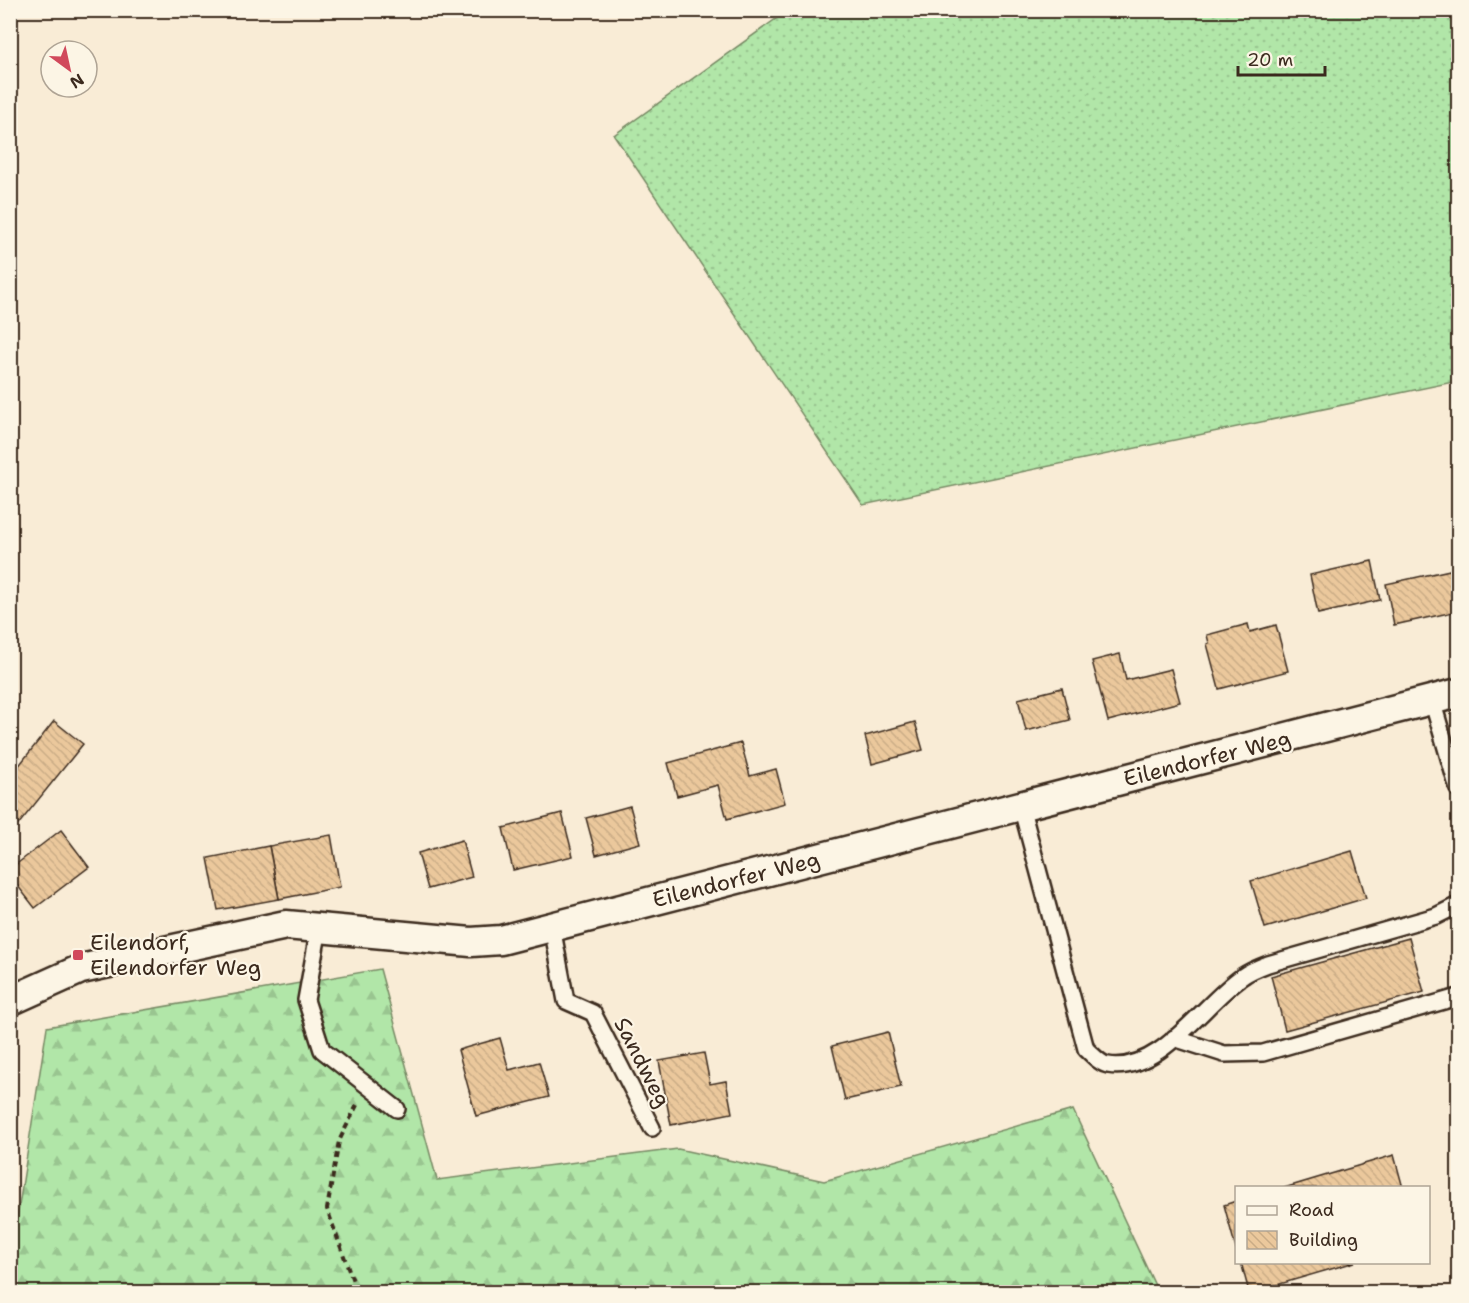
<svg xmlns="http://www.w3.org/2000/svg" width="1469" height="1303" font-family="'Shantell Sans',sans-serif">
<defs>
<pattern id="grass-dots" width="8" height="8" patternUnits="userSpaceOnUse" patternTransform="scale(1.5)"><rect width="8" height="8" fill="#b1e6a8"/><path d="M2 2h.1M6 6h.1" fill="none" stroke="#99c590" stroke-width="1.8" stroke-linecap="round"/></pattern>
<pattern id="forest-firs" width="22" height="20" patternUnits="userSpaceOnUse" patternTransform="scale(1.5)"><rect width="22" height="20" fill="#b1e6a8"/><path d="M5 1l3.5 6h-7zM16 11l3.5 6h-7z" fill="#99c590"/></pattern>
<pattern id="building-back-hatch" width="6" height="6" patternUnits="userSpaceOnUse" patternTransform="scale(1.5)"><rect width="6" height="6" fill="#ebc89c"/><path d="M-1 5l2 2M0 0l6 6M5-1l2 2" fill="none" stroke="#caac86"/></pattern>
</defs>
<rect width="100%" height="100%" fill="#f9ecd6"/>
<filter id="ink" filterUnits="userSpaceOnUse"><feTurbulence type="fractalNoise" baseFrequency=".0167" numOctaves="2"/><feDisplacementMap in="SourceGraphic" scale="12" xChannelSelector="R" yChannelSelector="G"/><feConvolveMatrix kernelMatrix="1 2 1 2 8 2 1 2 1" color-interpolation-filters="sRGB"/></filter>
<g filter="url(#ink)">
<!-- grass -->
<polygon fill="url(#grass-dots)" stroke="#768863" stroke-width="1.5" points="787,11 1458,11 1458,381 863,505 614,135"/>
<!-- forest -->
<polygon fill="url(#forest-firs)" stroke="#768863" stroke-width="1.5" points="380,969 437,1180 678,1149 824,1181 1073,1110 1158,1292 11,1292 11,1257 47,1027"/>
<!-- building -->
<g fill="url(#building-back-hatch)" stroke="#3b2a1e" stroke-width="1.5">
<polygon points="1372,561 1380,600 1318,614 1310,575"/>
<polygon points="1450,570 1458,611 1394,625 1386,584"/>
<polygon points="1248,624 1250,632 1276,625 1288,671 1219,689 1207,644 1209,643 1207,635"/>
<polygon points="1120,654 1126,680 1171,669 1180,702 1108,721 1092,661"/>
<polygon points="1062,688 1070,720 1026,731 1018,699"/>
<polygon points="54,721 83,744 18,825 10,818 10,777"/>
<polygon points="915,722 923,750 872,764 865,736"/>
<polygon points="741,743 750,776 776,769 785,803 727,819 718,785 677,796 668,763"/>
<polygon points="630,806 640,843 596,855 586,818"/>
<polygon points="562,813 573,856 513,870 503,828"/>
<polygon points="61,830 89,867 35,908 10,876 10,869"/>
<polygon points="331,835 340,887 279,899 269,846"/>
<polygon points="462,840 472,877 428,889 418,853"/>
<polygon points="269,846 279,899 218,910 208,858"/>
<polygon points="1352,851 1366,898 1265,928 1251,881"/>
<polygon points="1409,938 1424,992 1285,1030 1271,976"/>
<polygon points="888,1032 901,1087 845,1100 832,1046"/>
<polygon points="500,1038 509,1070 539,1062 549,1097 476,1116 458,1050"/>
<polygon points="704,1053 710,1084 726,1081 732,1113 671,1125 659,1061"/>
<polygon points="1394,1155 1403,1188 1284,1188"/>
<polygon points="1236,1201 1236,1249 1224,1205"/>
<polygon points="1241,1262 1355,1262 1253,1292 1249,1292"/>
</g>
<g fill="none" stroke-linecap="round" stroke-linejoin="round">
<defs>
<g id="lane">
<polyline points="1432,700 1458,789"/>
<path d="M1021,806l65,243c6,5 14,15 22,16 52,9 96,-63 135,-89 7,-5 17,-9 25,-12l168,-48 22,-11"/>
<polyline points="552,927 566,1001 593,1013 652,1128"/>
<polyline points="319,928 306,1000 322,1050 397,1109"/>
<polyline points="1174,1038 1224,1054 1263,1053 1458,997"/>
</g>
<polyline id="street" points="10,1001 81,969 286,925 471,942 501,940 1458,693"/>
</defs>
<!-- lane casing -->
<use href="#lane" stroke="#3b2a1e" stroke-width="20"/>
<!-- street casing -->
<use href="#street" stroke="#3b2a1e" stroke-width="33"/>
<!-- path -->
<polyline stroke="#3b2a1e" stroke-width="4" stroke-dasharray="6 4.5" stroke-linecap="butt" points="357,1105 339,1141 327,1209 357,1292"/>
<!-- lane -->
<use href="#lane" stroke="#fcf5e5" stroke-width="15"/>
<!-- street -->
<use href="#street" stroke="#fcf5e5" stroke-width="28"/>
</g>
</g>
<!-- markers -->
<rect fill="#d1495b" stroke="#fcf5e5" stroke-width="2" x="72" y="949" width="12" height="12" rx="3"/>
<g text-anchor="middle" stroke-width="4.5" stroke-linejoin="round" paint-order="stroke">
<!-- street labels -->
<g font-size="22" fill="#3b2a1e" stroke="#fcf5e5">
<text transform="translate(1207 758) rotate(-14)" y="8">Eilendorfer Weg</text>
<text transform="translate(736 879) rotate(-14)" y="8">Eilendorfer Weg</text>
<text transform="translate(643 1062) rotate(63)" y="8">Sandweg</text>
</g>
<!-- poi labels -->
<g font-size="22" fill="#3b2a1e" stroke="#fcf5e5" text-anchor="start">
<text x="90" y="950">Eilendorf,<tspan x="90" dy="25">Eilendorfer Weg</tspan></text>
</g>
</g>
<!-- margin -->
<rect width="1469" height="1303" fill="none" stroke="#fcf5e5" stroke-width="36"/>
<rect x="18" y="18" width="1433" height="1267" fill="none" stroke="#3b2a1e" stroke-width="2" filter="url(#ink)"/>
<!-- legend -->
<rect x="1235" y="1186" width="195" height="78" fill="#fcf5e5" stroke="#afa495" stroke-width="1.5"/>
<rect x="1247" y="1206" width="30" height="9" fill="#fcf5e5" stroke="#afa495" stroke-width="1.5"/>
<text x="1289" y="1216" font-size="18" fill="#3b2a1e">Road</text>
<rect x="1247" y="1231" width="30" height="18" fill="url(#building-back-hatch)" stroke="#afa495" stroke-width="1.5"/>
<text x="1289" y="1246" font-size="18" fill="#3b2a1e">Building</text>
<!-- north arrow -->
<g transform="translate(69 69) rotate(147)"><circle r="28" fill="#fcf5e5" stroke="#afa495" stroke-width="1.5"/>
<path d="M0-4.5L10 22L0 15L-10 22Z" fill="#d1495b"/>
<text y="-9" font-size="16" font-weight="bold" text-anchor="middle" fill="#3b2a1e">N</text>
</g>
<!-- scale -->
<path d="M1238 66v9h87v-9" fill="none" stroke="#3b2a1e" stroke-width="3"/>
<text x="1247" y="66" font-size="18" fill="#3b2a1e" stroke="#fcf5e5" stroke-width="4.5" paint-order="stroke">20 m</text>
</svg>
